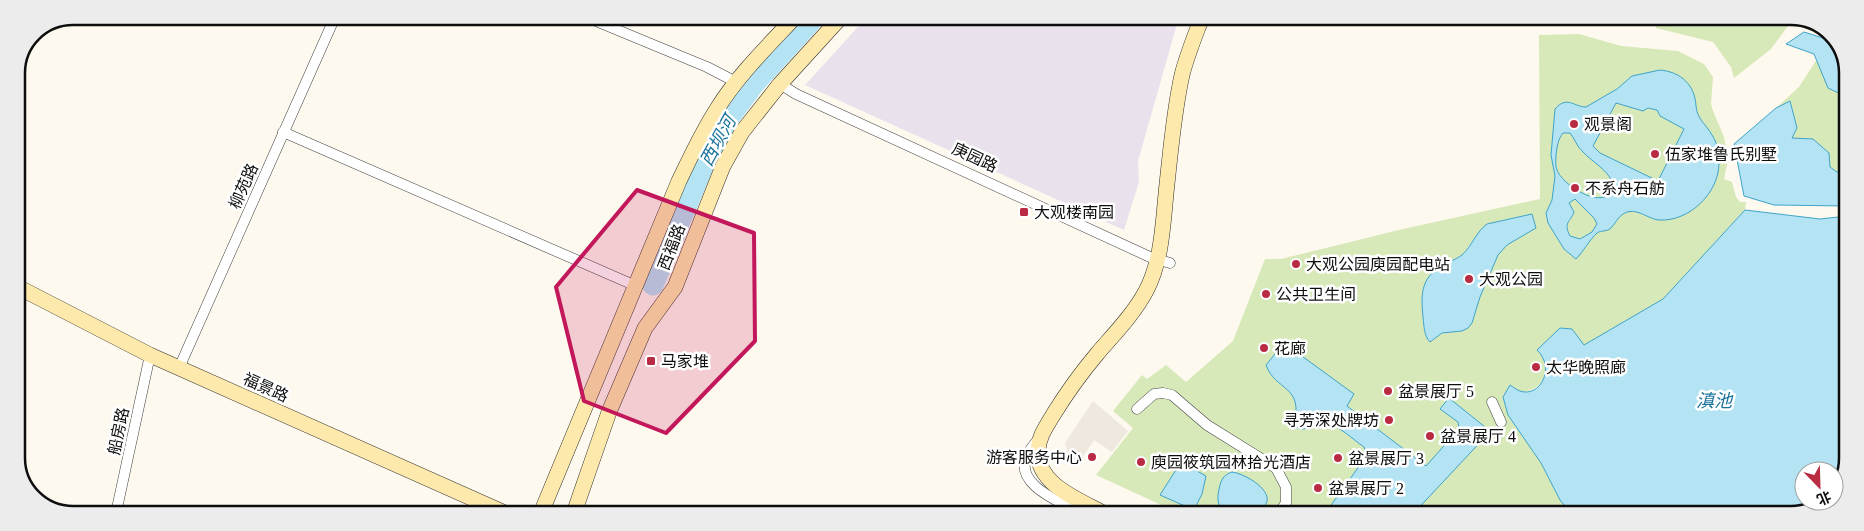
<svg xmlns="http://www.w3.org/2000/svg" width="1864" height="531" font-family="'Times New Roman','Noto Sans SC',serif">
<rect width="100%" height="100%" fill="#fef9ee"/>
<!-- industrial -->
<polygon fill="#e9e2ec" points="867,17 1179,17 1138,161 1139,182 1124,230 805,85"/>
<!-- green -->
<g fill="#d7e8b9">
<polygon points="1654,18 1709,18 1744,21 1744,22 1766,26 1769,18 1794,18 1771,49 1734,78 1731,67 1713,42 1656,28"/>
<path d="M1579,34l42,12 57,5 26,13 9,13 -2,27 2,7 11,26 4,22 -4,20 8,3 4,15 4,5h6l-1,8 -82,89 -79,47 -12,-17 -31,25c11,18 1,37 -20,38 12,43 22,87 51,123l-391,-1 -85,-39 37,-47 -20,-17 29,-36 5,4 19,-14 20,17 47,-41 32,-82h16l122,-30 137,-30 -1,-164z"/>
<polygon points="1817,59 1828,88 1847,97 1847,172 1837,172 1791,138 1776,108 1799,87"/>
</g>
<!-- plaza -->
<polygon fill="#eee8de" points="1093,401 1128,431 1112,452 1094,440 1076,467 1069,460 1065,443"/>
<!-- water -->
<g fill="#b4e4f4" stroke="#3ea3c9" fill-rule="evenodd">
<polygon points="1804,32 1829,40 1832,35 1834,36 1848,69 1847,97 1828,88 1814,54 1786,44"/>
<path d="M1660,70c21,2 35,15 36,36 1,13 10,18 16,29 6,9 7,18 7,28 0,30 -30,59 -60,57 -12,-1 -23,-14 -36,-6 -5,3 -8,10 -12,14 -4,4 -10,2 -14,5 -7,6 -14,19 -21,26l-12,-10 -16,-26 -2,-10 6,-13 3,-24 -4,-21 4,-46c12,-14 19,-2 31,-2l31,-18 15,-13zM1616,103l27,8 5,-3 9,2 3,6 24,13 -26,52 -58,-28 -7,-7zM1563,133h7c5,6 7,14 13,19 8,9 25,18 29,30 1,4 1,8 -2,11 -12,15 -48,-9 -53,-23 -2,-5 -1,-10 -1,-15 1,-8 2,-16 7,-22zM1575,199l19,19 3,6 -5,8 -12,7 -10,-3c-7,-14 0,-13 4,-24l-5,-9z"/>
<polygon points="1790,101 1797,128 1792,138 1813,139 1829,153 1830,167 1837,172 1847,172 1847,206 1774,205 1744,196 1734,144 1776,108"/>
<path d="M1745,210l75,9 27,-3 -1,256 -12,18v-19h-30v30h23l-36,14h-219l-12,-15 -19,-37 -33,-48 -5,-18 7,-12c3,2 7,5 10,6 20,7 36,-23 17,-41l23,-22 12,1 12,16 79,-46z"/>
<path d="M1532,214l4,14 -29,17 -9,10 -18,42 -8,26 -4,5 -6,3 -20,2 -12,9c-6,-6 -6,-16 -7,-25 -2,-21 -3,-39 19,-51 6,-4 15,-7 20,-11 10,-9 14,-23 25,-31z"/>
<path d="M1284,343l70,51 -7,12 79,60 33,-37 -1,-7 -18,-13 9,-11 36,29 1,9 -73,78h-83l-2,-1 1,-5 31,-43 6,-13 -2,-5c-12,-8 -27,-24 -42,-24 -10,0 -21,13 -28,1 10,-39 -19,-33 -28,-59z"/>
<polygon points="1181,462 1206,476 1202,494 1194,510 1160,495"/>
<path d="M1232,472c16,2 54,26 24,40 -5,2 -10,2 -15,2 -19,0 -26,-6 -22,-25 2,-9 4,-14 13,-17z"/>
</g>
<g fill="none" stroke-linecap="round" stroke-linejoin="round">
<!-- river -->
<polyline stroke="#b4e4f4" stroke-width="21" points="653,285 705,162 728,119 754,84 815,17"/>
<defs>
<g id="street">
<polyline points="586,17 707,67 736,82"/>
<polyline points="780,84 796,94 1150,257 1170,263"/>
<polyline points="283,132 636,286"/>
<polyline points="179,368 335,17"/>
<polyline points="1492,402 1501,422"/>
<polyline points="1137,409 1154,394 1163,393 1172,395 1207,425 1276,468 1286,487 1286,503 1278,514"/>
<path d="M1038,439c-3,5 -8,10 -11,16 -14,30 34,47 55,59"/>
<polyline points="116,513 150,355"/>
</g>
<g id="secondary">
<polyline points="16,286 150,355 505,513"/>
<path d="M541,513l138,-332c12,-25 23,-49 38,-72 21,-34 51,-63 78,-92"/>
<polyline points="574,513 609,412 645,328 675,287 723,166 742,132 780,84 841,17"/>
<path d="M1105,514c-25,-14 -69,-29 -67,-64 1,-14 8,-23 15,-35 13,-21 28,-42 44,-61 17,-20 36,-39 49,-63 17,-32 17,-72 21,-107 4,-37 7,-73 15,-109 5,-20 13,-39 20,-58"/>
</g>
</defs>
<!-- street casing -->
<use href="#street" stroke="#404040" stroke-width="11"/>
<!-- secondary casing -->
<use href="#secondary" stroke="#2f2f2f" stroke-width="16"/>
<!-- street -->
<use href="#street" stroke="#fff" stroke-width="10"/>
<!-- secondary -->
<use href="#secondary" stroke="#fce9ab" stroke-width="15"/>
</g>
<!-- marked area -->
<path fill="#c2185b" fill-opacity="0.2" stroke="#c2185b" stroke-width="4" stroke-linejoin="round" d="M637,190l117,43 1,108 -89,92 -82,-32 -28,-114z"/>
<!-- markers -->
<g fill="#b92a43" stroke="#fff" stroke-width="2">
<circle cx="1574" cy="124" r="5"/>
<circle cx="1655" cy="154" r="5"/>
<circle cx="1575" cy="188" r="5"/>
<rect x="1019" y="207" width="10" height="10" rx="2.5"/>
<circle cx="1296" cy="264" r="5"/>
<circle cx="1469" cy="279" r="5"/>
<circle cx="1266" cy="294" r="5"/>
<circle cx="1264" cy="348" r="5"/>
<rect x="646" y="356" width="10" height="10" rx="2.5"/>
<circle cx="1536" cy="367" r="5"/>
<circle cx="1388" cy="391" r="5"/>
<circle cx="1389" cy="420" r="5"/>
<circle cx="1430" cy="436" r="5"/>
<circle cx="1092" cy="457" r="5"/>
<circle cx="1338" cy="458" r="5"/>
<circle cx="1141" cy="462" r="5"/>
<circle cx="1318" cy="488" r="5"/>
</g>
<g text-anchor="middle" stroke-width="5" stroke-linejoin="round" paint-order="stroke">
<!-- poi labels -->
<g font-size="16" fill="#0d0d0d" stroke="#fff" text-anchor="start">
<text x="1584" y="130">观景阁</text>
<text x="1665" y="160">伍家堆鲁氏别墅</text>
<text x="1585" y="194">不系舟石舫</text>
<text x="1034" y="218">大观楼南园</text>
<text x="1306" y="270">大观公园庾园配电站</text>
<text x="1479" y="285">大观公园</text>
<text x="1276" y="300">公共卫生间</text>
<text x="1274" y="354">花廊</text>
<text x="661" y="367">马家堆</text>
<text x="1546" y="373">太华晚照廊</text>
<text x="1398" y="397">盆景展厅 5</text>
<text x="1379" y="426" text-anchor="end">寻芳深处牌坊</text>
<text x="1440" y="442">盆景展厅 4</text>
<text x="1082" y="463" text-anchor="end">游客服务中心</text>
<text x="1348" y="464">盆景展厅 3</text>
<text x="1151" y="468">庾园筱筑园林拾光酒店</text>
<text x="1328" y="494">盆景展厅 2</text>
</g>
<!-- street labels -->
<g font-size="16" fill="#0d0d0d" stroke="#fff">
<text transform="translate(975 157) rotate(25)" y="6">庚园路</text>
<text transform="translate(243 186) rotate(-66)" y="6">柳苑路</text>
<text transform="translate(671 247) rotate(-69)" y="6">西福路</text>
<text transform="translate(266 387) rotate(24)" y="6">福景路</text>
<text transform="translate(118 431) rotate(-78)" y="6">船房路</text>
</g>
<!-- water labels -->
<g font-size="18" font-style="italic" fill="#1a739b" stroke="#fff">
<text transform="translate(718 141) rotate(-61)" y="6">西坝河</text>
<text x="1714" y="407">滇池</text>
</g>
</g>
<!-- crop -->
<path d="M0 0H1864V531H0ZM73 25H1791A48 48 0 0 1 1839 73V458A48 48 0 0 1 1791 506H73A48 48 0 0 1 25 458V73A48 48 0 0 1 73 25Z" fill="#ececec" fill-rule="evenodd"/>
<path fill="none" stroke="#0d0d0d" stroke-width="2.5" d="M73 25H1791A48 48 0 0 1 1839 73V458A48 48 0 0 1 1791 506H73A48 48 0 0 1 25 458V73A48 48 0 0 1 73 25Z"/>
<!-- north arrow -->
<g transform="translate(1819 486) rotate(157)"><circle r="24" fill="#ffffff" stroke="#9e9e9e"/>
<path d="M0-4L9 19L0 12L-9 19Z" fill="#b92a43"/>
<text y="-8" font-size="14" font-weight="bold" text-anchor="middle" fill="#0d0d0d">北</text>
</g>
</svg>
